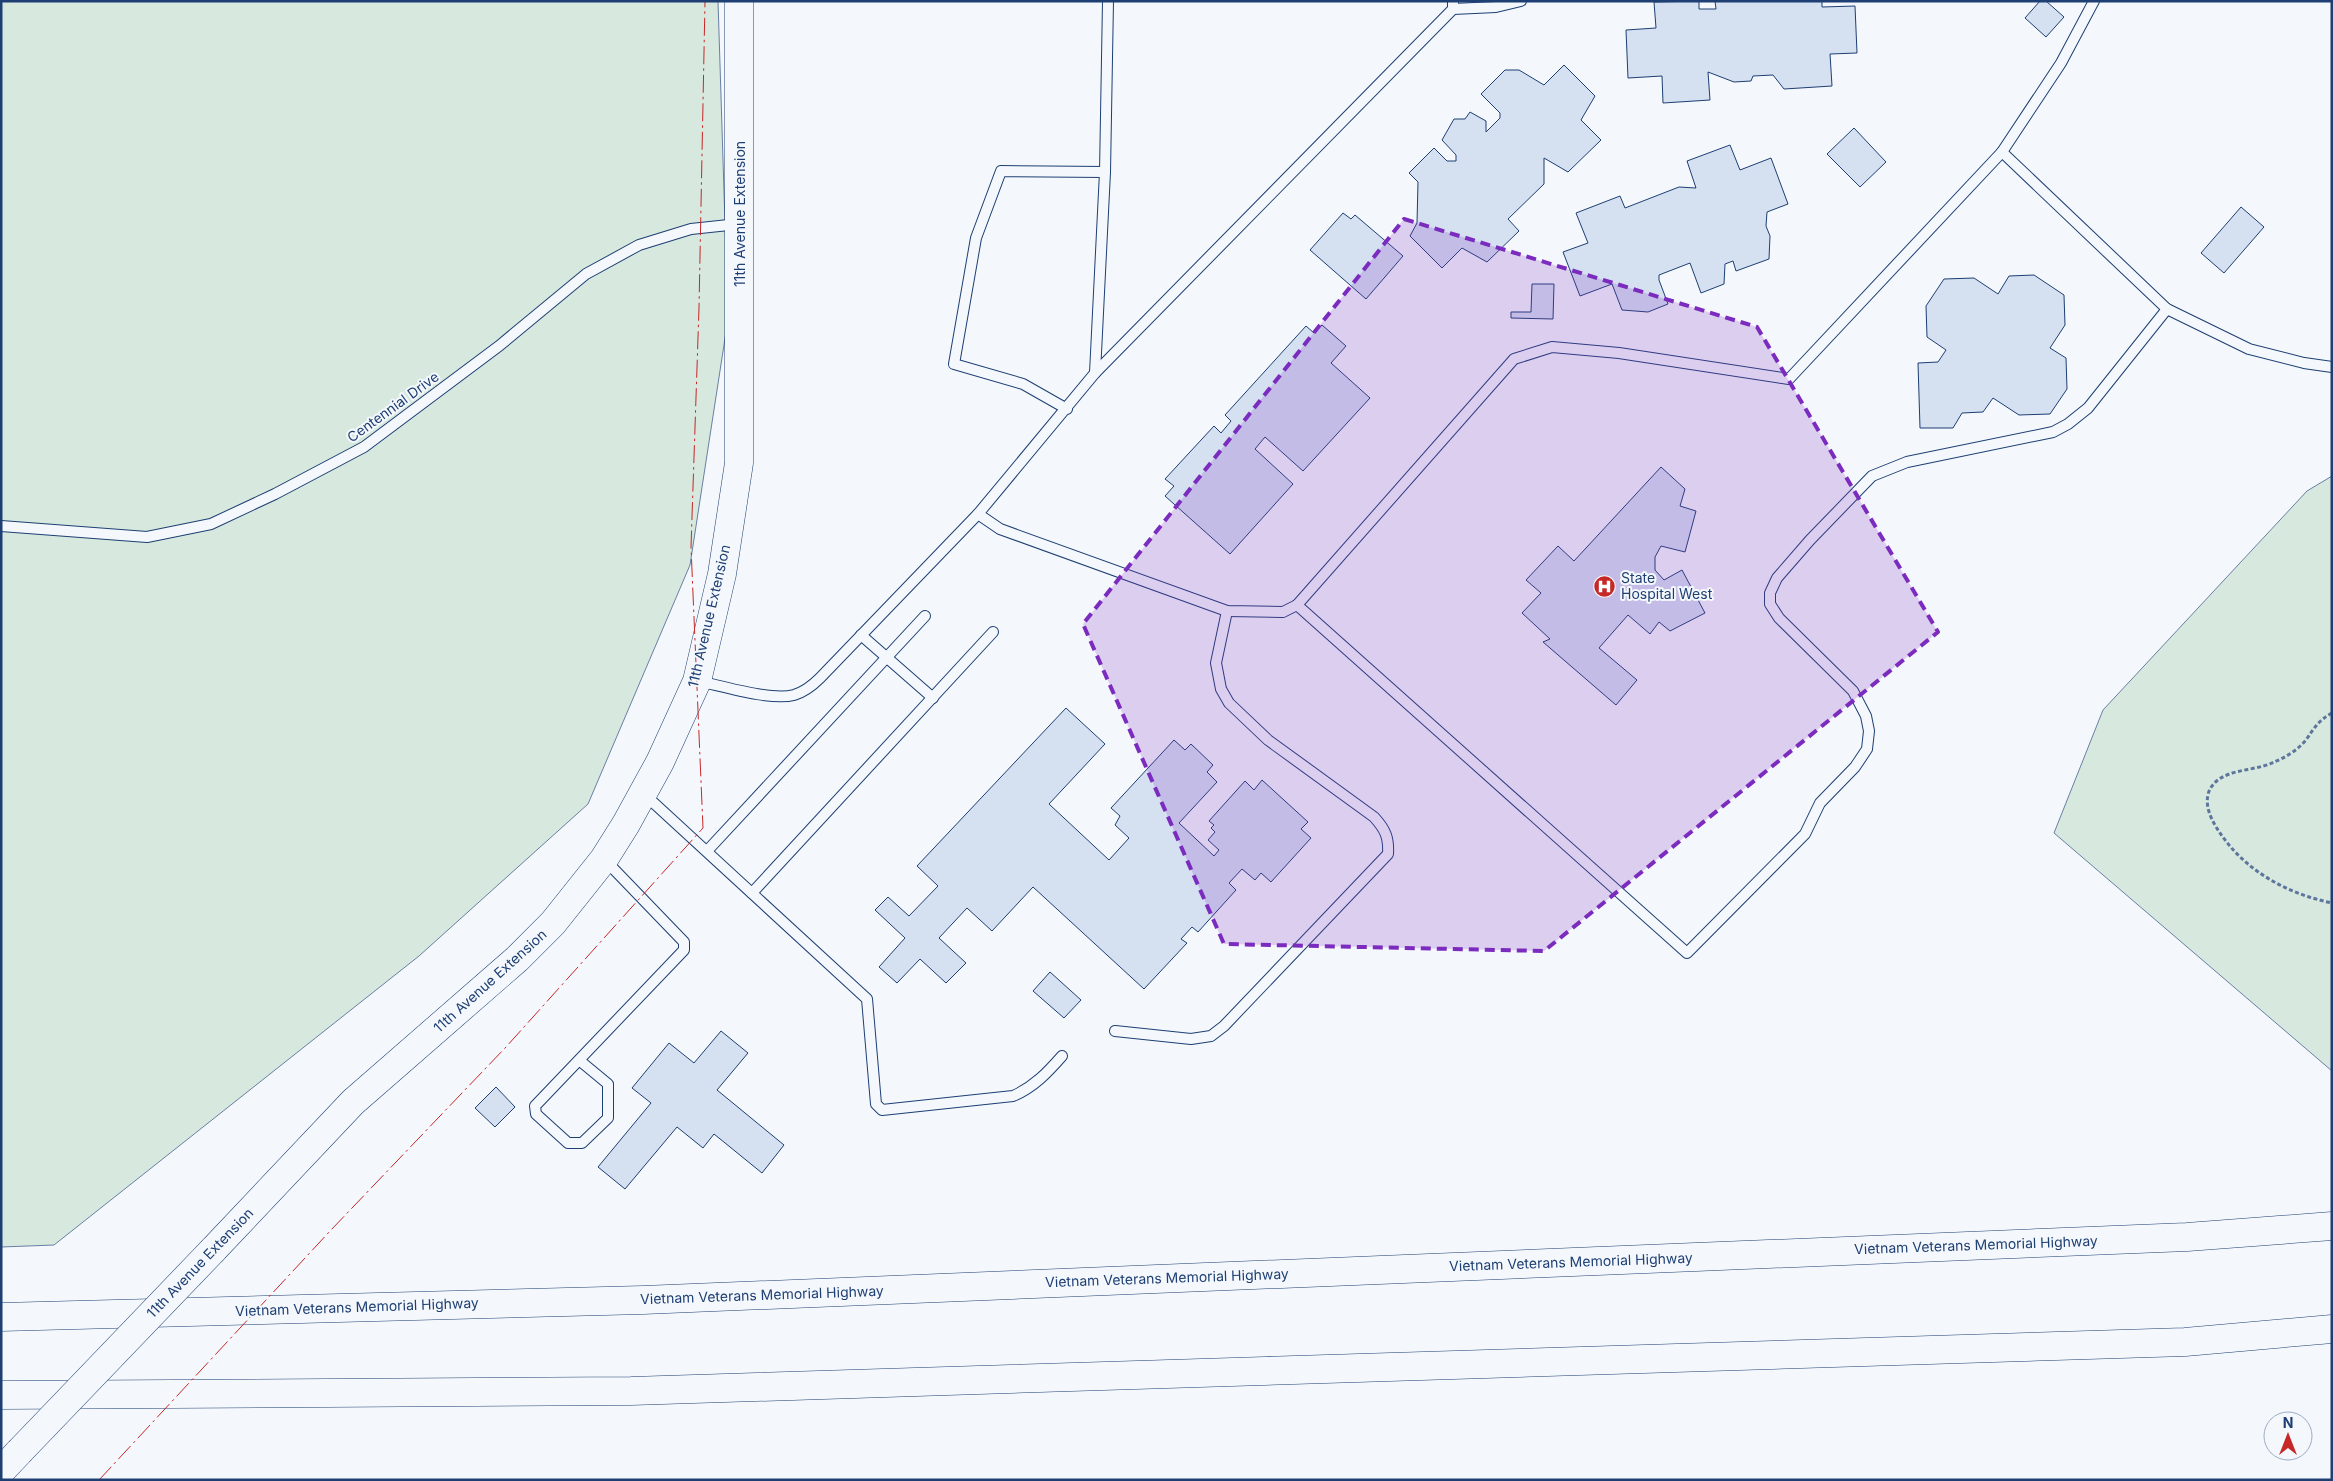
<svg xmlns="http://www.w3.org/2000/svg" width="2333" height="1481" font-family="Inter,sans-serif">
<rect width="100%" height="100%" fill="#f4f7fb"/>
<!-- green -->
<g fill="#d7e8df" stroke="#687fa3">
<polygon points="1,1 718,1 728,319 690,565 588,804 419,956 54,1245 1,1247"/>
<polygon points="2332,476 2332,1071 2054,833 2103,710 2307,491"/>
</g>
<!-- building -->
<g fill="#d5e0f0" stroke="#1d3f73">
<polygon points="1699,1 1699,9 1716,9 1715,1 1822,1 1822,7 1855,6 1857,53 1830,54 1832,86 1784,89 1773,75 1753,76 1751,81 1734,82 1708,72 1710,100 1663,103 1662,76 1628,78 1626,30 1656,28 1654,2"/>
<polygon points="2040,1 2046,1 2064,17 2046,37 2025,18"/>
<polygon points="1564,65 1595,96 1581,120 1601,140 1568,172 1544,158 1544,184 1508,219 1519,231 1487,262 1462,248 1442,268 1410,236 1417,223 1418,182 1409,173 1434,148 1447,161 1456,161 1456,155 1442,140 1454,119 1465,119 1470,112 1486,121 1486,132 1500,118 1500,113 1481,94 1505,70 1519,70 1544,85"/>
<polygon points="1854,128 1886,162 1860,187 1827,154"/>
<polygon points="1730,145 1740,170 1771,158 1788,204 1767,212 1766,226 1770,236 1769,259 1736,271 1733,261 1725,264 1724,284 1701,293 1690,263 1659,275 1659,280 1668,304 1648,312 1622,310 1612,284 1580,296 1563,252 1588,243 1576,213 1620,196 1625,208 1679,187 1696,188 1687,161"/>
<polygon points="2241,207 2264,227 2224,273 2201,253"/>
<polygon points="1343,213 1351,219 1355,215 1403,256 1366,299 1310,250"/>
<polygon points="2034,275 2064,295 2065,325 2050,348 2066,358 2067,389 2050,414 2019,415 1993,398 1983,412 1962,413 1953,428 1920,428 1918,363 1938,362 1946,350 1927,337 1926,306 1944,279 1974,278 1998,294 2009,276"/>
<polygon points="1532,284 1554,284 1553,319 1511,318 1511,312 1531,312"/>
<polygon points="1322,325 1346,346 1331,363 1370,398 1303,471 1265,437 1255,449 1293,484 1230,554 1165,496 1174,486 1165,479 1214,426 1221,433 1231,421 1225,415 1306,326 1314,333"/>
<polygon points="1661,467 1685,489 1680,506 1696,511 1685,552 1661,546 1655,557 1655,570 1664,580 1682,570 1705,613 1670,631 1659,622 1650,634 1628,615 1599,648 1637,680 1616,705 1543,642 1550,639 1522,613 1541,593 1526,580 1558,546 1574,561"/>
<polygon points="1066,708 1105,744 1049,804 1109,860 1129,838 1115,825 1120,816 1111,808 1174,740 1185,750 1191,744 1213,765 1207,772 1217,782 1179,823 1214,856 1219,850 1208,840 1215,832 1211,828 1214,825 1209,821 1245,781 1254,790 1262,780 1308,822 1301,829 1311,838 1271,882 1261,873 1255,880 1242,869 1229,883 1236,890 1198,932 1192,927 1181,939 1187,943 1144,989 1033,887 992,931 967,908 939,938 966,963 946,983 920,959 897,983 879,967 905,938 875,910 888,897 909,916 938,886 917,866"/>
<polygon points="1050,972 1081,1000 1064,1018 1033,991"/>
<polygon points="721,1031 748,1053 717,1090 784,1145 762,1173 714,1134 703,1148 677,1127 625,1189 598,1167 651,1103 632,1088 669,1043 694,1063"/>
<polygon points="496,1087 515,1107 495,1127 475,1108"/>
</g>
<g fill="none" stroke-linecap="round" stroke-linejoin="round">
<defs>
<g id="lane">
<polyline points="1453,1 1453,9 1496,7 1521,1"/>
<polyline points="2002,152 2167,309 2249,349 2304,363 2332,367"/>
<polyline points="1095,373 1105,172 1108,1"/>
<polyline points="1067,409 1023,384 954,364 976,238 1001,171 1105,172"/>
<polyline points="978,514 1095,373 1453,9"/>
<polyline points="1,526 147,537 211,524 275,494 364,447 499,346 586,274 639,245 691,229 738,224"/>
<polyline points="1297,605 1514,359 1552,347 1619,353 1789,379 2002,152 2061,63 2094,1"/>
<polyline points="861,635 933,698"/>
<path d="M698,681c24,5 73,20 96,14 10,-3 19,-10 26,-17l158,-164 22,15 227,82 56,1 14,-7 390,348 118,-119 15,-31 35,-36 12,-18 2,-18 -3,-15 -13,-25 -74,-73 -9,-14v-11l7,-15 33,-38 62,-64 35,-14 146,-30 15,-8 20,-16 79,-99"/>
<path d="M644,794l223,205 9,105 6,6 131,-14c21,-9 35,-24 49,-40"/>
<polyline points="707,851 925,616"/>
<polyline points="752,893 993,632"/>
<path d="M1115,1031l76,8 20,-3 13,-10 164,-172c1,-17 -3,-25 -14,-37l-106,-77 -39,-37 -8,-14 -5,-26 11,-52"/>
<polyline points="579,1060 608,1084 608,1118 582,1143 568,1143 536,1114 535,1106 684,950 684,942 605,860"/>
</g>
<g id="secondary">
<polyline points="213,1250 353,1102 517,959 553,923 604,859 626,824 660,762 697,681 722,574 739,463 739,1"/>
<polyline points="1,1471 19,1452"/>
</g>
<g id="highway">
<polyline points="1,1317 643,1300 2187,1237 2332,1226"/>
<polyline points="1,1395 631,1391 2185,1342 2332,1329"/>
</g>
</defs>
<!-- lane casing -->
<use href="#lane" stroke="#1d3f73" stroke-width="12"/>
<!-- secondary casing -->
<use href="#secondary" stroke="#1d3f73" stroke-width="29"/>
<!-- highway casing -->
<use href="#highway" stroke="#1d3f73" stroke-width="29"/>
<!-- path -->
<path stroke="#5e769c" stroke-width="3" stroke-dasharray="4 2.5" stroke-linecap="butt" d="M2332,713c-13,7 -18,15 -26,27 -9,11 -22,18 -34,23 -20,9 -50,5 -62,26 -6,12 -1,26 5,36 25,43 69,68 117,78"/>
<!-- lane -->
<use href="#lane" stroke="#f4f7fb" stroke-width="10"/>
<!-- secondary -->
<use href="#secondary" stroke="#f4f7fb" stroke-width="28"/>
<!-- highway -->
<use href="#highway" stroke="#f4f7fb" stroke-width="28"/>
<defs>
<polyline id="secondary-bridge" points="19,1452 213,1250"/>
</defs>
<!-- secondary-bridge casing -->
<use href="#secondary-bridge" stroke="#1d3f73" stroke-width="29" stroke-linecap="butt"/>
<!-- secondary-bridge -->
<use href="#secondary-bridge" stroke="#f4f7fb" stroke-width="28"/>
<!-- power -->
<polyline stroke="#c62828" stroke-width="1" stroke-dasharray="18 4 2.5 4" stroke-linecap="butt" points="99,1480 331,1230 506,1047 703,828 691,547 699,308 705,1"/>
</g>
<!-- marked area -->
<path fill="#7b2cbf" fill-opacity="0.2" stroke="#7b2cbf" stroke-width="4" stroke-dasharray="10 6" stroke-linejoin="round" d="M1404,219l353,108 181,305 -394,319 -320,-7 -141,-320z"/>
<!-- icons -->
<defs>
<symbol id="hospital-disc" viewBox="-11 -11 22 22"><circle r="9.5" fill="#c62828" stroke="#f4f7fb"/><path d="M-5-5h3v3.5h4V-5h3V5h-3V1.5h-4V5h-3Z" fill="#fff"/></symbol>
</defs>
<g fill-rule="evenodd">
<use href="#hospital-disc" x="1592" y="574" width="25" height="25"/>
</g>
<g text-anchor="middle" stroke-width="4" stroke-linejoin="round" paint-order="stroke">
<!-- street labels -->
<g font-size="14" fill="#1d3f73" stroke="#f4f7fb">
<text transform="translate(740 214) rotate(-90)" y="5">11th Avenue Extension</text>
<text transform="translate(393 407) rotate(-36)" y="5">Centennial Drive</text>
<text transform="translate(709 616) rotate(-77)" y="5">11th Avenue Extension</text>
<text transform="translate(490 981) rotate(-42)" y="5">11th Avenue Extension</text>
<text transform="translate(1976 1245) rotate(-2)" y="5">Vietnam Veterans Memorial Highway</text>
<text transform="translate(1571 1262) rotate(-2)" y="5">Vietnam Veterans Memorial Highway</text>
<text transform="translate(200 1263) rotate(-46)" y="5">11th Avenue Extension</text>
<text transform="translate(1167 1278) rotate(-2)" y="5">Vietnam Veterans Memorial Highway</text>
<text transform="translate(762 1295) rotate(-2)" y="5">Vietnam Veterans Memorial Highway</text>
<text transform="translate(357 1307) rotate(-2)" y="5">Vietnam Veterans Memorial Highway</text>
</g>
<!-- poi labels -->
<g font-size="14" fill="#1d3f73" stroke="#f4f7fb" text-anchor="start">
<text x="1621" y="583">State<tspan x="1621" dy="16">Hospital West</tspan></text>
</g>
</g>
<!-- border -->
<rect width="2333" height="1481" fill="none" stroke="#1d3f73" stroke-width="5"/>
<!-- north arrow -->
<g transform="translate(2288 1436)"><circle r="24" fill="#f4f7fb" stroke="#9eadc5"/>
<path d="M0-4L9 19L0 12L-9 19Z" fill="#c62828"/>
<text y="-8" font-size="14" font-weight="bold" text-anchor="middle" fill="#1d3f73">N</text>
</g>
</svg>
